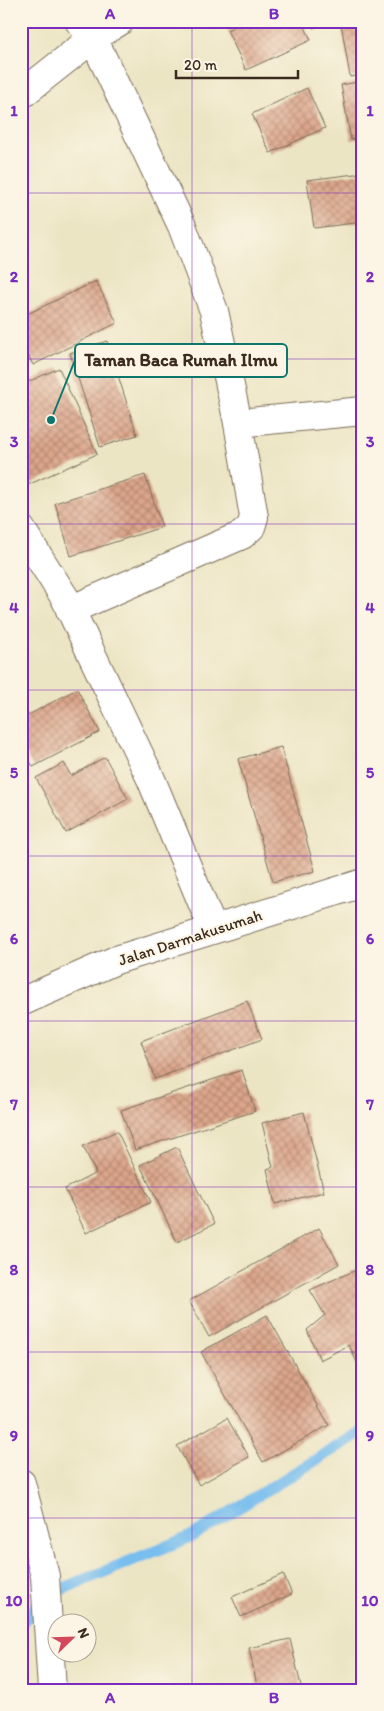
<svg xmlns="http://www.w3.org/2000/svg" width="384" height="1711" font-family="Itim,sans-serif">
<defs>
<pattern id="building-cross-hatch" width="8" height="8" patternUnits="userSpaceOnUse" patternTransform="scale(1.25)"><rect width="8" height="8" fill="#dca68b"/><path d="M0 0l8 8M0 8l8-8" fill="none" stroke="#b48771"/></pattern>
</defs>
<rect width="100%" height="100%" fill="#fcf5e5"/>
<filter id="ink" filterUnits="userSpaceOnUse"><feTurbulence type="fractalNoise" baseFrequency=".02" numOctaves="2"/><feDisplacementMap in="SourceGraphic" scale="10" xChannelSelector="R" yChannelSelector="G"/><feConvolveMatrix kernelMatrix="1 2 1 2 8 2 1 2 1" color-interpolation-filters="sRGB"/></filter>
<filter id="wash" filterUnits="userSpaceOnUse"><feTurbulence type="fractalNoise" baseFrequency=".0096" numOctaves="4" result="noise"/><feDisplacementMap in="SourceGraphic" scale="20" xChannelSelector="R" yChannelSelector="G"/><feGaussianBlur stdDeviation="1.12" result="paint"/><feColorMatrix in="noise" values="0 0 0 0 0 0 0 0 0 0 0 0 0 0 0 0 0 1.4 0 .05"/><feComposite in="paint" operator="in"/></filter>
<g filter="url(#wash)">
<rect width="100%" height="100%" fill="#ece5c4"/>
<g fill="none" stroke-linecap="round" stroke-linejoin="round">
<!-- stream -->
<polyline stroke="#77bdee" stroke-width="12" points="21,1623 47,1595 192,1536 363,1431"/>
</g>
<g id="blocks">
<!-- building -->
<g fill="url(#building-cross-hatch)">
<polygon points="247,21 302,21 311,40 246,70 227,30"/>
<polygon points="311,21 330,21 313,28"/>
<polygon points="351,21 363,21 363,75 350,77 341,23"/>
<polygon points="363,81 363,138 351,140 341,85"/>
<polygon points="307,88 325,128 270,153 252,114"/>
<polygon points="363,173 363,222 314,228 307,180"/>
<polygon points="96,281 117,323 33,365 21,341 21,317"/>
<polygon points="107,341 137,435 100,447 70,353"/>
<polygon points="59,368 97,454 21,488 21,385"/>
<polygon points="145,475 162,527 71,556 55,503"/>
<polygon points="77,689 100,732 33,767 21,744 21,719"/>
<polygon points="281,747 315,871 273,882 238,759"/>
<polygon points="105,757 128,799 66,833 36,778 64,763 71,776"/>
<polygon points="247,1001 262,1039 155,1079 141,1041"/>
<polygon points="242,1070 255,1111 135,1150 121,1110"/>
<polygon points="304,1112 324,1192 275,1204 267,1169 273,1167 262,1123"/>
<polygon points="117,1131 151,1202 86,1233 65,1189 96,1173 83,1146"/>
<polygon points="177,1147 214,1224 177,1242 140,1165"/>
<polygon points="319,1228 339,1264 209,1337 189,1301"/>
<polygon points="363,1267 363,1367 360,1369 349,1345 320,1360 307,1330 325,1315 310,1290"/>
<polygon points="267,1315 329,1425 263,1462 201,1352"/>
<polygon points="227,1418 249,1457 199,1485 177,1446"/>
<polygon points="283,1574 292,1594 241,1617 232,1597"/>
<polygon points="290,1639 302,1690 258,1690 249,1648"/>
</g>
</g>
</g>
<g filter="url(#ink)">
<use href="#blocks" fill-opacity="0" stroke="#796b58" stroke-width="1"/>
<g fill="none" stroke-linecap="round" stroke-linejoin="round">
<defs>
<g id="minor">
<polyline points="79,21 93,38 182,226 214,311 238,423"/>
<polyline points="21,529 65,598 151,779 213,929"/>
<polyline points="70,610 242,535 251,527 254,517 238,423 363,411"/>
<polyline points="21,1002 116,960 363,883"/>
<polyline points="21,1483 45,1576 52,1690"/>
</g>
<polyline id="tertiary" points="21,95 93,38 120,21"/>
</defs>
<!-- minor casing -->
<use href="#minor" stroke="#796b58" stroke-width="30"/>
<!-- tertiary casing -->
<use href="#tertiary" stroke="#796b58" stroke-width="30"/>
<!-- minor -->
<use href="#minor" stroke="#fff" stroke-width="28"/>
<!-- tertiary -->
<use href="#tertiary" stroke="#fff" stroke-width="28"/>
</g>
</g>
<!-- grid -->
<path fill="none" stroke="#7b2cbf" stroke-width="1" stroke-opacity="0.55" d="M192,21v1669M21,193h342M21,359h342M21,524h342M21,690h342M21,856h342M21,1021h342M21,1187h342M21,1352h342M21,1518h342"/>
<g text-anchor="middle" stroke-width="4" stroke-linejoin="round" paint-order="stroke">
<!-- street labels -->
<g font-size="16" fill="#3b2a1e" stroke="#fcf5e5">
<text transform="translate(190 937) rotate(-18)" y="6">Jalan Darmakusumah</text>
</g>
</g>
<!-- callouts -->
<path fill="none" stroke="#0f766e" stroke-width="2" d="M51 420L75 360"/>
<circle fill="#0f766e" stroke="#fcf5e5" stroke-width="2" cx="51" cy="420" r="5"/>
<rect fill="#fcf5e5" stroke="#0f766e" stroke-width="2" x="75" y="344" width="212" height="33" rx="5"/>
<g font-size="18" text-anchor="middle" font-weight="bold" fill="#3b2a1e">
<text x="181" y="366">Taman Baca Rumah Ilmu</text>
</g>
<!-- margin -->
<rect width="384" height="1711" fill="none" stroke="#fcf5e5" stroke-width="55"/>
<!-- north arrow -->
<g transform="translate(72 1638) rotate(67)"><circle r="24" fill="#fcf5e5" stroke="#afa495"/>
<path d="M0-4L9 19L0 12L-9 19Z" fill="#d1495b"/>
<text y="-8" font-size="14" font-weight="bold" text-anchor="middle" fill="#3b2a1e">N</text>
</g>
<!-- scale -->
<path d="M176 70v8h122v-8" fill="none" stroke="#3b2a1e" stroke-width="2.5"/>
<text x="184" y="70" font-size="15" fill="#3b2a1e" stroke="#fcf5e5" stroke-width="4" paint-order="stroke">20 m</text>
<rect x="28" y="28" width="328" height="1656" fill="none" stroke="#7b2cbf" stroke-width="2"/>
<g font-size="16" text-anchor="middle" font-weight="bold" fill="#7b2cbf">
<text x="110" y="19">A</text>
<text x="274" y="19">B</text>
<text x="14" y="116">1</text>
<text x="370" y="116">1</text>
<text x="14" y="282">2</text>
<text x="370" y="282">2</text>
<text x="14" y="447">3</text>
<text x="370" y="447">3</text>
<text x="14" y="613">4</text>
<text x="370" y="613">4</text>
<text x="14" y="778">5</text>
<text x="370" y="778">5</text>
<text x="14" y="944">6</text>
<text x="370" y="944">6</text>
<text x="14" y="1110">7</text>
<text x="370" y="1110">7</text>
<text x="14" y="1275">8</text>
<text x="370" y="1275">8</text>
<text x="14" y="1441">9</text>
<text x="370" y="1441">9</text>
<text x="14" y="1606">10</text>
<text x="370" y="1606">10</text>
<text x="110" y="1703">A</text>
<text x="274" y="1703">B</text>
</g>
</svg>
